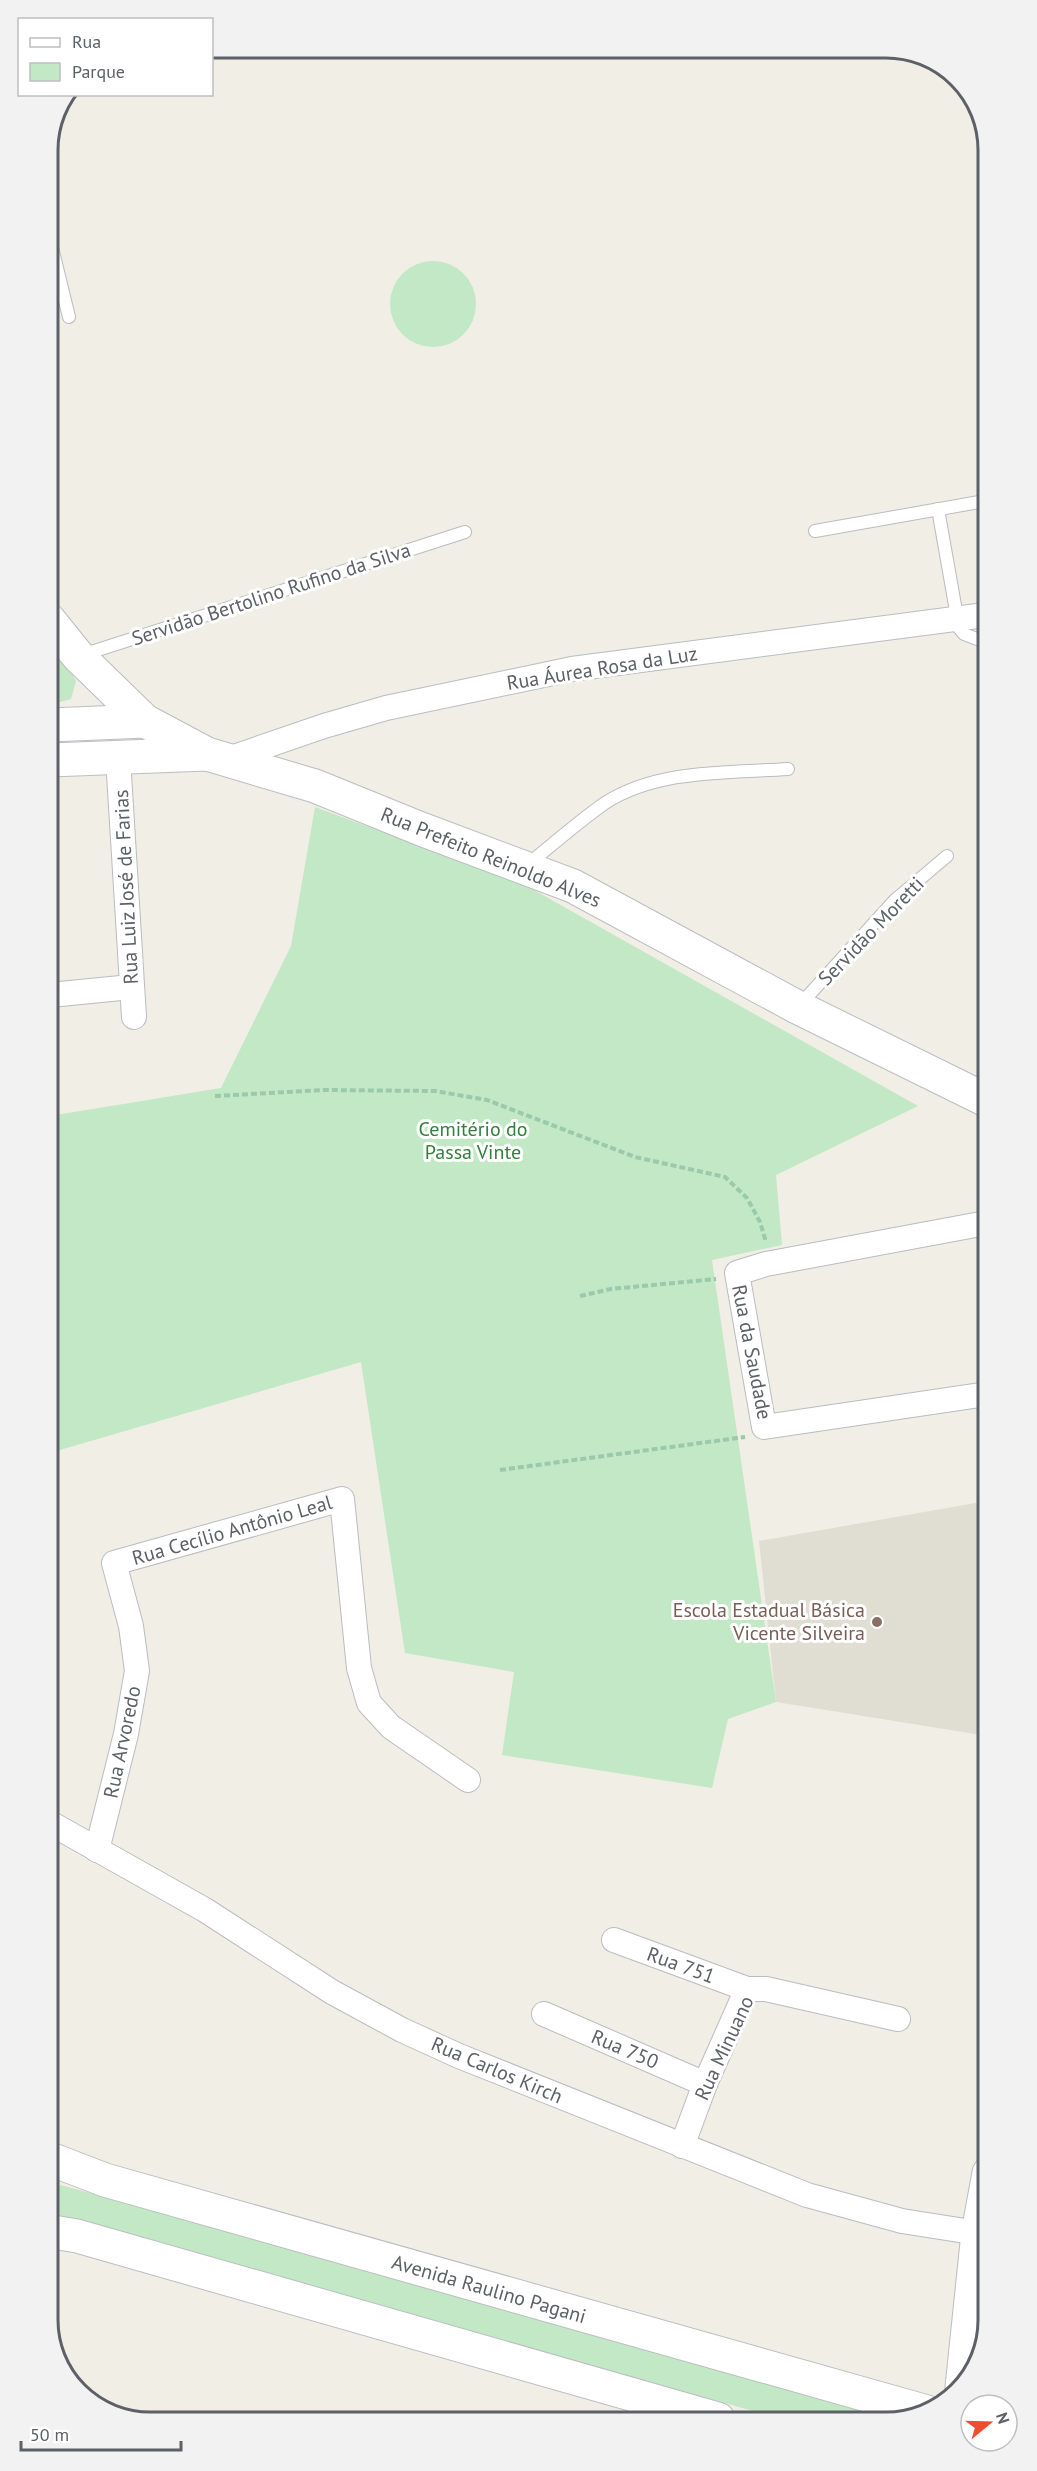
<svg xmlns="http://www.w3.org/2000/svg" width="1037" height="2471" font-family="'PT Sans',sans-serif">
<rect width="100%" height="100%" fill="#f0eee5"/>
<!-- education -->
<polygon fill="#e0ded3" points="987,1501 988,1736 776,1702 759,1541"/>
<!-- green -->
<g fill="#c2e8c5">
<circle cx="433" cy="304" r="43"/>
<polygon points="49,642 66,663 76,681 71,699 50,705"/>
<polygon points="315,807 525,885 918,1106 776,1175 782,1245 712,1260 776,1702 728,1719 712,1788 502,1755 514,1672 405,1653 361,1362 53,1452 51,1431 50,1116 221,1088 291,946"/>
<polygon points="53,2185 60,2185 255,2237 896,2418 782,2419 106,2231 53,2221"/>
</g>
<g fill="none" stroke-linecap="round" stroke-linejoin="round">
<defs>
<g id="service">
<polyline points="48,231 69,317"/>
<polyline points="938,509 959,628 964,634 985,642"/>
<polyline points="815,531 985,501"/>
<polyline points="82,655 465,532"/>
<path d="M526,866c26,-21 52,-44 79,-63 53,-34 123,-30 183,-34"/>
<polyline points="798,1007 895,900 947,856"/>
</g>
<g id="minor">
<polyline points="118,758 134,1017"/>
<polyline points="228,759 324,726 386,708 572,669 985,615"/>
<polyline points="50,995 131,987"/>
<polyline points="986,1223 766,1264 737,1273 764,1427 987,1394"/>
<polyline points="52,1824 205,1910 332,1992 402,2030 459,2056 807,2195 902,2221 978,2233"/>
<polyline points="97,1850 126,1734 137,1671 131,1626 114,1563 342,1499 359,1668 369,1703 391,1727 468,1780"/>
<polyline points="614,1940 747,1989"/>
<polyline points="544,2014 705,2084"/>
<polyline points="682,2146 705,2084 747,1989 766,1989 898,2019"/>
</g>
<g id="secondary">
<polyline points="49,620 78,656 145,721 207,754 315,786 421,829 573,886 797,1007 986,1100"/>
<polyline points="50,725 145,721"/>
<polyline points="50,760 207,754"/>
<polyline points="53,2160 105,2180 927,2412"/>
<polyline points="53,2232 77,2236 718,2419"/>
<polyline points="962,2387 978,2233 989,2173"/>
</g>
</defs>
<!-- service casing -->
<use href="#service" stroke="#babcc1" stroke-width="14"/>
<!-- minor casing -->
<use href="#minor" stroke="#babcc1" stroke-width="26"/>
<!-- secondary casing -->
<use href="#secondary" stroke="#bbbdc3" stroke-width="35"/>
<!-- path -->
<g stroke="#9ac9ac" stroke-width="4" stroke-dasharray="6 3" stroke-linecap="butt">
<polyline points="215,1096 324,1090 435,1091 487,1100 635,1157 725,1177 747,1198 760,1222 766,1242"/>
<polyline points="580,1296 611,1289 716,1279"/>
<polyline points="500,1470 745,1437"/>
</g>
<!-- service -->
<use href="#service" stroke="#fff" stroke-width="12"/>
<!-- minor -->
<use href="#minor" stroke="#fff" stroke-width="24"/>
<!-- secondary -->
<use href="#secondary" stroke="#fff" stroke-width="33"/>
</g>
<!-- markers -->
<circle fill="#8d6e63" stroke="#fff" stroke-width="2" cx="877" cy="1622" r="6"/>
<g text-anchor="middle" stroke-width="6" stroke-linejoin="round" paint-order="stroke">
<!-- street labels -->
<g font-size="20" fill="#5d6066" stroke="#fff">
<text transform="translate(271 594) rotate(-18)" y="7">Servidão Bertolino Rufino da Silva</text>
<text transform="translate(602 668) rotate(-9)" y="7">Rua Áurea Rosa da Luz</text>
<text transform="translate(491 857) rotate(22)" y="7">Rua Prefeito Reinoldo Alves</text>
<text transform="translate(126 887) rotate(-93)" y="7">Rua Luiz José de Farias</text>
<text transform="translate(871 931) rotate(-46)" y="7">Servidão Moretti</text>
<text transform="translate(752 1352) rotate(79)" y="7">Rua da Saudade</text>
<text transform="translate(232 1530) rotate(-16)" y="7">Rua Cecílio Antônio Leal</text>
<text transform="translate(122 1742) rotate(-78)" y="7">Rua Arvoredo</text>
<text transform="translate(681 1965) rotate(20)" y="7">Rua 751</text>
<text transform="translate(724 2048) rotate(-65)" y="7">Rua Minuano</text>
<text transform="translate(625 2049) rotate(23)" y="7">Rua 750</text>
<text transform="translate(497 2070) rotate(23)" y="7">Rua Carlos Kirch</text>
<text transform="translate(489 2289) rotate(16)" y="7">Avenida Raulino Pagani</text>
</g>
<!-- park labels -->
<g font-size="20" fill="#31813c" stroke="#fff">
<text x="473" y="1136">Cemitério do<tspan x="473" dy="23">Passa Vinte</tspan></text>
</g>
<!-- education labels -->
<g font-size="20" fill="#785e54" stroke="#fff" text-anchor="end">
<text x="865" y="1617">Escola Estadual Básica<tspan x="865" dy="23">Vicente Silveira</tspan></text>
</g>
</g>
<!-- crop -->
<path d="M0 0H1037V2471H0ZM150 58H886A92 92 0 0 1 978 150V2320A92 92 0 0 1 886 2412H150A92 92 0 0 1 58 2320V150A92 92 0 0 1 150 58Z" fill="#f2f2f3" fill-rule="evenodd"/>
<path fill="none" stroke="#5d6066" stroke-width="3" d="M150 58H886A92 92 0 0 1 978 150V2320A92 92 0 0 1 886 2412H150A92 92 0 0 1 58 2320V150A92 92 0 0 1 150 58Z"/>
<!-- legend -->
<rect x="18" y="18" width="195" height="78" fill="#ffffff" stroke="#bebfc2" stroke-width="1.5"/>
<rect x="30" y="38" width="30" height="9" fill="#ffffff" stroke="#bebfc2" stroke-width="1.5"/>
<text x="72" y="48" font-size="18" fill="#5d6066">Rua</text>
<rect x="30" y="63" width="30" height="18" fill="#c2e8c5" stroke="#bebfc2" stroke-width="1.5"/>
<text x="72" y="78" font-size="18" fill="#5d6066">Parque</text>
<!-- north arrow -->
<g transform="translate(989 2423) rotate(71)"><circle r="28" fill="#ffffff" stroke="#bebfc2" stroke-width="1.5"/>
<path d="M0-4.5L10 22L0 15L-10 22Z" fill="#ee4d2e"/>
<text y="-9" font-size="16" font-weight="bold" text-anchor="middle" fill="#5d6066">N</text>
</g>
<!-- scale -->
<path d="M21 2441v9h160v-9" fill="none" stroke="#5d6066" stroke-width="3"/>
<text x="30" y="2441" font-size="18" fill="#5d6066" stroke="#ffffff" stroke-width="4.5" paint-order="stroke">50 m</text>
</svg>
